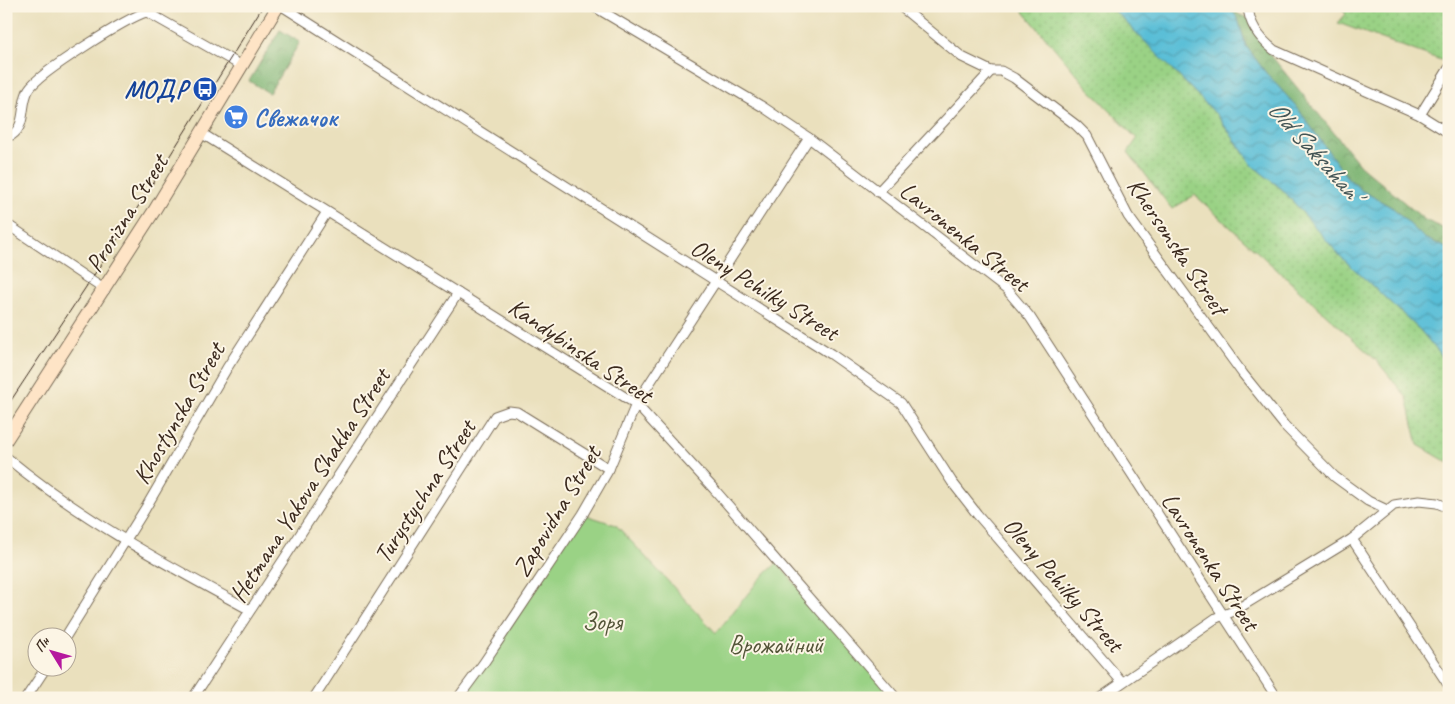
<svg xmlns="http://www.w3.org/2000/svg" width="1455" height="704" font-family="Caveat,sans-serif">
<defs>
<pattern id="grass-dots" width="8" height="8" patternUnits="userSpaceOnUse" patternTransform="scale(1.25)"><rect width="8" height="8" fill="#9ad285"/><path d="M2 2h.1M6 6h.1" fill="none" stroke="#86b472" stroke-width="1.8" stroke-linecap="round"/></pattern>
<pattern id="forest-crowns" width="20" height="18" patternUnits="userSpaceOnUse" patternTransform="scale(1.25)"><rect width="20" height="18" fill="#7bb472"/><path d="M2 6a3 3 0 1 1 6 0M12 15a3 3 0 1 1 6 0" fill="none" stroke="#66935d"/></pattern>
<pattern id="water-waves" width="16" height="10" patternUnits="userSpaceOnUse" patternTransform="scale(1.25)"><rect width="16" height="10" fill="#59bed7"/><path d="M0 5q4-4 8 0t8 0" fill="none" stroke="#4b9bae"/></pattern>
</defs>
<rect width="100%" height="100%" fill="#fcf5e5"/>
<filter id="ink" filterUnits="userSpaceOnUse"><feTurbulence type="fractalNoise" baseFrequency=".02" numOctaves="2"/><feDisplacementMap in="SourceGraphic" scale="10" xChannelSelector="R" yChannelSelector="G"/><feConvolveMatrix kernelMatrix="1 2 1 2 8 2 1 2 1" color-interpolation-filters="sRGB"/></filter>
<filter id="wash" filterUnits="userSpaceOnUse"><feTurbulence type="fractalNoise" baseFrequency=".0096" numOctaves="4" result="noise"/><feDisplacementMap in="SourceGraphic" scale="20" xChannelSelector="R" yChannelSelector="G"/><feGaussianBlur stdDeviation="1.12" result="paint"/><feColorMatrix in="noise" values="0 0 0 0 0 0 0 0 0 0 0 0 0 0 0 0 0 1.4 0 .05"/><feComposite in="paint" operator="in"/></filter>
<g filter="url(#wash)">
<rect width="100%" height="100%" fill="#eae0bd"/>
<!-- grass -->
<g fill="url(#grass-dots)" stroke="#6a7e52">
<polygon points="1019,6 1110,6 1217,115 1253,166 1283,190 1340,256 1420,330 1449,365 1449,463 1418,445 1407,398 1377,361 1195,195 1172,209 1128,152 1137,139 1089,89"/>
<polygon points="1339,6 1449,6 1449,63 1338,23 1346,14"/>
</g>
<!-- forest -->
<g fill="url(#forest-crowns)" stroke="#5b6f48">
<polygon points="1229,6 1234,6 1238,14 1252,20 1265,48 1360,165 1425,220 1449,231 1449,249 1424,238 1393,208 1361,190 1346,176 1296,106 1266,73 1246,46 1238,19"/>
<polygon points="280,30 300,42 269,93 249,81"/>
</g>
<!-- garden -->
<polygon fill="#9ad285" stroke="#6a7e52" points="583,514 616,525 716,633 759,580 777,563 896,698 458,698"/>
<!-- water -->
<polygon fill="url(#water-waves)" stroke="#4a747a" points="1110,6 1229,6 1238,19 1246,46 1266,73 1296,106 1346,176 1361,190 1393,208 1424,238 1449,249 1449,365 1420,330 1340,256 1283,190 1253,166 1217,115"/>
</g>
<g filter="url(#ink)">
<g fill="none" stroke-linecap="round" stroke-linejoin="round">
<defs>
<g id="street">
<polyline points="144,6 147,12 242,66"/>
<polyline points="282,6 831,354 901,403 952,482 977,514 1122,682"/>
<polyline points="593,6 763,107 809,138 1007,290 1030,317 1277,698"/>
<polyline points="900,6 962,57 991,71 1001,71 1014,78 1076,125 1087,136 1128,216 1243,374 1284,425 1335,477 1368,501 1387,510"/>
<path d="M1248,6c1,19 12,33 26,44l146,65 29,18"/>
<polyline points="1420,115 1449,68"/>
<polyline points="201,133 636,404 714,489 896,698"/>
<path d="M6,135h6c15,-10 8,-32 17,-46 10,-16 99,-72 118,-77"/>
<polyline points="878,192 991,71"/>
<polyline points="6,228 11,227 105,290"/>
<path d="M6,457c75,62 159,107 244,153"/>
<polyline points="1352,539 1449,686"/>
<polyline points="66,636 145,509 227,368 327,212"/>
<polyline points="26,698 47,666"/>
<polyline points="193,698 458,293"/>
<polyline points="314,698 495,416 509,411 517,412 609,469"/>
<polyline points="458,698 483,664 583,514 609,469 636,404 809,138"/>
<polyline points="1100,698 1216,618 1234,611 1352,539 1394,505 1419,501 1437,503 1449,508"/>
</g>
<polyline id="secondary" points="6,440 154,211 278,6"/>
</defs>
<!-- street casing -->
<use href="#street" stroke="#786a56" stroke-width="11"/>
<!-- secondary casing -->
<use href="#secondary" stroke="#786a56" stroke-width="14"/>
<!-- street -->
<use href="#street" stroke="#fff" stroke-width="9"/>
<!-- secondary -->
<use href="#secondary" stroke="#fee4c6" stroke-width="12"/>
<!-- tram -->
<polyline stroke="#3b2a1e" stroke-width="1" points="6,408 123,231 263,6"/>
</g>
</g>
<!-- icons -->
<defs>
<symbol id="bus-disc" viewBox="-11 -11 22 22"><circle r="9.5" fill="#1a4fb4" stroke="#fcf5e5"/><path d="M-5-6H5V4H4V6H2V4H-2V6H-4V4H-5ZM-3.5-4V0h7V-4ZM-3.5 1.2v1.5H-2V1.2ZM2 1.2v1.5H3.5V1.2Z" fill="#fff"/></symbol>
<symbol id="supermarket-disc" viewBox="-11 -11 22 22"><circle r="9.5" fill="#3f7fe0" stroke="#fcf5e5"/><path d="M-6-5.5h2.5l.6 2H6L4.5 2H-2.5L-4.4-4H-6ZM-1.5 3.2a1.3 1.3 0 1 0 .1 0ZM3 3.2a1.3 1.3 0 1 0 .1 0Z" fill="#fff"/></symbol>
</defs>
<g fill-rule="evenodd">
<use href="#bus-disc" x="191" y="75" width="28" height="28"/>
<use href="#supermarket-disc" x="222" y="103" width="28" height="28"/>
</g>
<g text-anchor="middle" stroke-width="4" stroke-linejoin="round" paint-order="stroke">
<!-- transit labels -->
<g font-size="25" font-weight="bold" fill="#164399" stroke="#fcf5e5" text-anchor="end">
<text x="188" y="98">МОДР</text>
</g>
<!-- shop labels -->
<g font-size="25" font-weight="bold" fill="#366cbe" stroke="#fcf5e5" text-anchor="start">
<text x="254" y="126">Свежачок</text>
</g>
<!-- street labels -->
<g font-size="25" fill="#3b2a1e" stroke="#fcf5e5">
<text transform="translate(126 213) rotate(-58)" y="9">Prorizna Street</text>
<text transform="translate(965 236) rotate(39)" y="9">Lavronenka Street</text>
<text transform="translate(1178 246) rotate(56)" y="9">Khersonska Street</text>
<text transform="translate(765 289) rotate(32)" y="9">Oleny Pchilky Street</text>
<text transform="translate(581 350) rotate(34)" y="9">Kandybinska Street</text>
<text transform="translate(178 413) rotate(-60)" y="9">Khostynska Street</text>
<text transform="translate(309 485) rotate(-57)" y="9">Hetmana Yakova Shakha Street</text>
<text transform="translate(424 491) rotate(-57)" y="9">Turystychna Street</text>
<text transform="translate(556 511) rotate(-59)" y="9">Zapovidna Street</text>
<text transform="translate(1211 561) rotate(57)" y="9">Lavronenka Street</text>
<text transform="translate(1064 584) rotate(49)" y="9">Oleny Pchilky Street</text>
</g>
<!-- park labels -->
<g font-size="25" fill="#535438" stroke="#fcf5e5">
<text x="602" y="630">Зоря</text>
<text x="776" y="653">Врожайний</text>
</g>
<!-- water labels -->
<g font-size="26" font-style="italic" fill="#445656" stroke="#fcf5e5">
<text transform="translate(1315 150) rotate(48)" y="9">Old Saksahan'</text>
</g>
</g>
<!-- margin -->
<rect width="1455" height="704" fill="none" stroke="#fcf5e5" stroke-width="25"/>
<!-- north arrow -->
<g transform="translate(52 652) rotate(307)"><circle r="24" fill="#fcf5e5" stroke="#afa495"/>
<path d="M0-4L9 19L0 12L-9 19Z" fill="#b5179e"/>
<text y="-8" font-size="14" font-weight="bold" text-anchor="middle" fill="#3b2a1e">Пн</text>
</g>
</svg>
